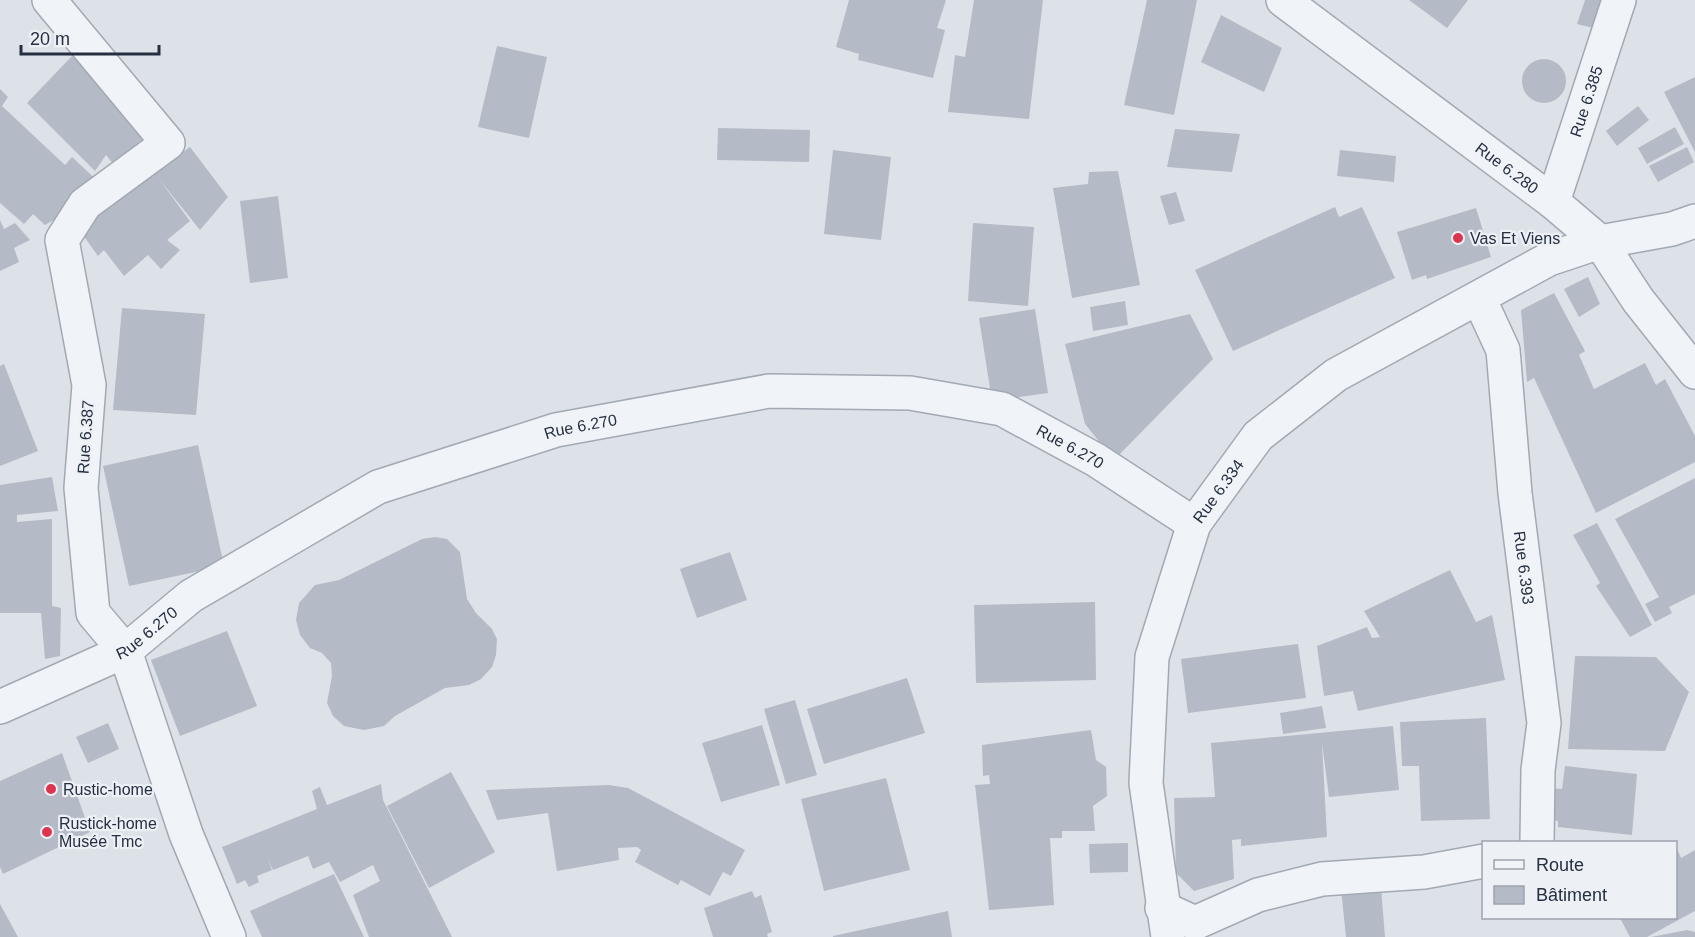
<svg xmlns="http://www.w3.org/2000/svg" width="1695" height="937" font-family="Arial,sans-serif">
<rect width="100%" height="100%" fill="#dde2e9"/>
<!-- building -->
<g fill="#b4bbc6">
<polygon points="849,0 946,0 937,28 945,30 933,78 858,60 859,54 836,47"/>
<polygon points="974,0 1043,0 1029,119 948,112 955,55 965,57"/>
<polygon points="1147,0 1197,0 1174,115 1124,105"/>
<polygon points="1409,0 1468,0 1447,28"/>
<polygon points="1585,0 1613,0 1601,30 1577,24"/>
<polygon points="1221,15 1282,48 1264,92 1201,62"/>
<polygon points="497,46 547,57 529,138 478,127"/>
<polygon points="72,56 150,132 114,165 106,155 95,171 27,103"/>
<circle cx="1544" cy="81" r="22"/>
<polygon points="1695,77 1695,152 1664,92"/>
<polygon points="0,89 8,97 2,106 65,165 72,157 104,187 87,201 45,225 33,214 24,224 0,203"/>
<polygon points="1638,106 1649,120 1617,146 1606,131"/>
<polygon points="1675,127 1684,144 1647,164 1638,148"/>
<polygon points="718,128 810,130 809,162 717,160"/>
<polygon points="1175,129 1240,134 1232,172 1167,167"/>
<polygon points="190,147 228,197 200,230 159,179 190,221 167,240 180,250 161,269 148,255 124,276 104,250 98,256 78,228"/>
<polygon points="1687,147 1694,162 1658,182 1649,166"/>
<polygon points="833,150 891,157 881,240 824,234"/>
<polygon points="1340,150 1396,156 1394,182 1337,176"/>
<polygon points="1118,171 1140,285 1072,298 1053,188 1088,184 1089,172"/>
<polygon points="1176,192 1185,221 1169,225 1160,196"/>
<polygon points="278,196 288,278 250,283 240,201"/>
<polygon points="1335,207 1339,217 1362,207 1395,278 1233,351 1195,270"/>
<polygon points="1476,208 1491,257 1427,279 1426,275 1412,280 1397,232"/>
<polygon points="0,220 4,229 15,223 30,240 14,248 19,262 0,271"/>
<polygon points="973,223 1034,227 1028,306 968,301"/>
<polygon points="1588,277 1600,304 1579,317 1564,289"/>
<polygon points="1554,293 1585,351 1579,355 1594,389 1645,363 1656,385 1665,379 1695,436 1695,462 1596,513 1534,378 1527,382 1521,310"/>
<polygon points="1125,301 1128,325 1093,331 1090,307"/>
<polygon points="122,308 205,314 196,415 113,410"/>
<polygon points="1035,309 1048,393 992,401 979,318"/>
<polygon points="1190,314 1213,359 1114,460 1085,424 1065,344"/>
<polygon points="4,364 38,451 0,466 0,366"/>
<polygon points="198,445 224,566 129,586 103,466"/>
<polygon points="52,477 58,511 17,515 17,522 52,519 52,606 61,608 60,656 45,659 41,613 0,613 0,485"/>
<polygon points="1695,478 1695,594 1669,607 1672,613 1655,622 1645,604 1659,597 1615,519"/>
<polygon points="1597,523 1652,625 1630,637 1596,586 1600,583 1573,535"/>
<polygon points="435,537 447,539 460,552 467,599 476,613 492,629 497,639 496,655 492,667 481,679 469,685 445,688 395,716 384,726 364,730 344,726 333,716 327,703 332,676 331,663 322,653 310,648 300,635 296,620 299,603 315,585 339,580 422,539"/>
<polygon points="730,552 747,600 697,618 680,569"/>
<polygon points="1450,570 1476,622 1492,615 1505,680 1358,711 1353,691 1324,696 1317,646 1367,627 1372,638 1380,637 1364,611"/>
<polygon points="1095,602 1096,680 976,683 974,605"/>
<polygon points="227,631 257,706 180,736 151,660"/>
<polygon points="1298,644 1306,698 1188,713 1181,659"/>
<polygon points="1575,656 1656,657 1689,692 1665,751 1568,749"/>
<polygon points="907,678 925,733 824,764 807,709"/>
<polygon points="795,700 817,775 786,784 764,709"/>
<polygon points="1322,706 1326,728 1283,734 1280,713"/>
<polygon points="1486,718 1490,819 1421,821 1419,766 1402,766 1400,722"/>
<polygon points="108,723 119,749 88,763 76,737"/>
<polygon points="762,725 780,785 721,802 702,743"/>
<polygon points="1393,726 1399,790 1329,797 1322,743 1327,837 1241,846 1241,839 1232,840 1234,879 1194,891 1176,873 1174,798 1215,797 1211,743"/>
<polygon points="1091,730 1096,760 1106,767 1107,796 1093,806 1095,831 1062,831 1062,838 1050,838 1054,905 989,910 975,785 990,784 989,775 983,776 982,745"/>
<polygon points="62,753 90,832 3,874 0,867 0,781"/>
<polygon points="1565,766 1637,774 1632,835 1558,827 1558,821 1546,820 1550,788 1562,789"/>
<polygon points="451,772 495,852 429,888 387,806"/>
<polygon points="886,778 910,870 824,891 801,799"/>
<polygon points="381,784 383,800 452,937 369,937 353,895 380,881 373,865 340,882 329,862 313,869 308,856 273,870 268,859 272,870 257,876 259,882 249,887 245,880 237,884 222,847 317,809 312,791 320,787 327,805"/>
<polygon points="609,785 628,788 745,850 731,876 723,872 710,896 681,880 678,885 635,862 641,850 637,847 618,848 619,860 557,871 548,813 497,820 486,790"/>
<polygon points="1128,843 1128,872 1090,873 1089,844"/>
<polygon points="1676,846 1681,858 1695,850 1695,911 1647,937 1630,937 1620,918 1676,918"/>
<polygon points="334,874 364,937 262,937 250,911"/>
<polygon points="1380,875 1385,937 1346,937 1340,879"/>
<polygon points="752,891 755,898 761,895 772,932 767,934 768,937 713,937 704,908"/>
<polygon points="0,904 18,937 0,937"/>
<polygon points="948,911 952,937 833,937 833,936"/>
<polygon points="1687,930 1695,932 1695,937 1651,937"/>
</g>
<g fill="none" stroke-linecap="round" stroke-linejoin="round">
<defs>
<g id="minor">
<polyline points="49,0 168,143 85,204 62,240 89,385 81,488 93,613 125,651 186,834 229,937"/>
<path id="s1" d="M1283,0l270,202 47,40 38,58 57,72"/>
<path id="s2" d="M1553,202l66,-202"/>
<path id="s3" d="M1479,298l24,52 12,143 29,230 -6,47 -1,72"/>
<path id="s4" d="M0,707l125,-56 66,-55 187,-109 178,-57 213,-39 141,2 92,16 94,51 98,64"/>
<polyline points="1162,908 1195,923 1258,895 1322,879 1424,872 1484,861"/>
<path id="s5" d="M1168,937l-22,-154 6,-126 42,-133 64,-88 78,-61 213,-116 51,-17 72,-13 23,-8"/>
</g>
</defs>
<!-- minor casing -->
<use href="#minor" stroke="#a2a9b3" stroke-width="36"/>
<!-- minor -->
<use href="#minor" stroke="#f0f3f7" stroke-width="33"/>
</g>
<!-- markers -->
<g fill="#db354f" stroke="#edf1f6" stroke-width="2">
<circle cx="1458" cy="238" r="6"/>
<circle cx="51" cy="789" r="6"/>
<circle cx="47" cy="832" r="6"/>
</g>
<g text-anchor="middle" stroke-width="4.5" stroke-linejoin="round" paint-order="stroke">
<!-- street labels -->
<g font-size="16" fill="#252f41" stroke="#edf1f6">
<text dy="6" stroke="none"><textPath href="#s2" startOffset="106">Rue 6.385</textPath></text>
<text dy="6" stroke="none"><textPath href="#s1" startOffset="280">Rue 6.280</textPath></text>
<text dy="6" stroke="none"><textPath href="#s4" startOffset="651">Rue 6.270</textPath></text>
<text transform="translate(85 437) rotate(-86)" y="6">Rue 6.387</text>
<text dy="6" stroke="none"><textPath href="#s4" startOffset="1155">Rue 6.270</textPath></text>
<text dy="6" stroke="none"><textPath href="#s5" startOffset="462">Rue 6.334</textPath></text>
<text dy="6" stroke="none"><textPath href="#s3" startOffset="276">Rue 6.393</textPath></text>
<text dy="6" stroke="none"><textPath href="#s4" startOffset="165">Rue 6.270</textPath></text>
</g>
<!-- poi labels -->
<g font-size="16" fill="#252f41" stroke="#edf1f6" text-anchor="start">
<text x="1470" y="244">Vas Et Viens</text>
<text x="63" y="795">Rustic-home</text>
<text x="59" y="829">Rustick-home<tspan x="59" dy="18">Musée Tmc</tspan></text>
</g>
</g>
<!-- legend -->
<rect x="1482" y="841" width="195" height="78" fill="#edf1f6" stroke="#9da3ae" stroke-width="1.5"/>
<rect x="1494" y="860" width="30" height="9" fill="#f0f3f7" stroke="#9da3ae" stroke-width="1.5"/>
<text x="1536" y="871" font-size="18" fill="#252f41">Route</text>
<rect x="1494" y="886" width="30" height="18" fill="#b4bbc6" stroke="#9da3ae" stroke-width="1.5"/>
<text x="1536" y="901" font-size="18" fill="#252f41">Bâtiment</text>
<!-- scale -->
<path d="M21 45v9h138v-9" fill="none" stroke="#252f41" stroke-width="3"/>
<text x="30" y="45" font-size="18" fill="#252f41" stroke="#edf1f6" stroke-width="4.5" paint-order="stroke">20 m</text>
</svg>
